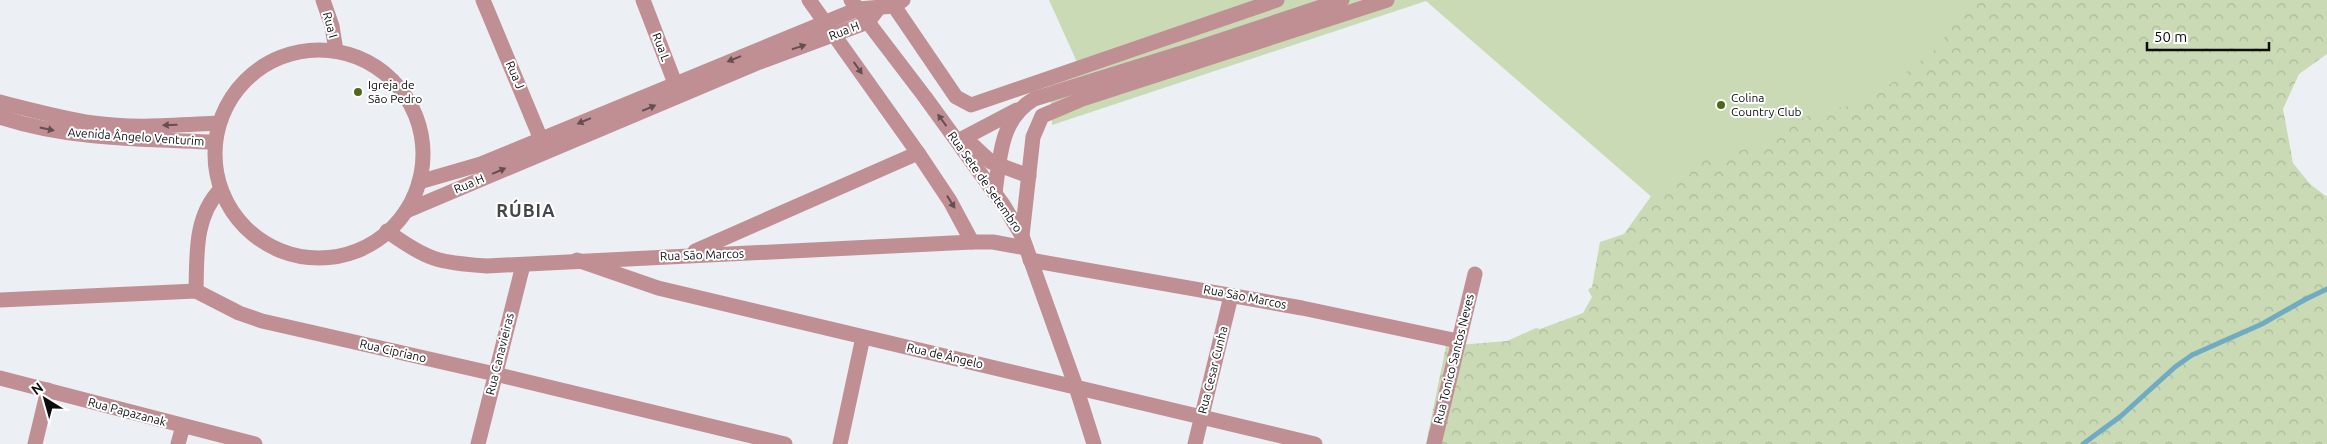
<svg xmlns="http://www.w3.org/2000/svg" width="2327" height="444" font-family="Ubuntu,sans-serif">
<defs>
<pattern id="forest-crowns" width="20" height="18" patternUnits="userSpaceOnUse" patternTransform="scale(1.25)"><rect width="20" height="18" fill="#c9dab5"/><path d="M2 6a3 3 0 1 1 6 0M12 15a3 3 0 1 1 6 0" fill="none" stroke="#abba9a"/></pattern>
</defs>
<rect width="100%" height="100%" fill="#ecf0f4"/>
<!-- grass -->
<polygon fill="#c9dab5" points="1049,0 2064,0 1692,232 1426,1 1052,125 1050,85 1178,42 1081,71"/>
<!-- forest -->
<polygon fill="url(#forest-crowns)" points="1969,0 2327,0 2327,54 2299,74 2283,109 2293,163 2310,184 2327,197 2327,444 1426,444 1446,346 1507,341 1536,328 1540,329 1583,313 1592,297 1588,290 1592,287 1600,242 1624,234 1654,192 1694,163 1702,158 1772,144 1787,126 1814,113 1858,104 1898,79 1937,48 1966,7"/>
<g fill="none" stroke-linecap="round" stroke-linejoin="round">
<!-- stream -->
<polyline stroke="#6facc4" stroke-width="5" points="2083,444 2121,416 2175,367 2192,355 2262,324 2306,299 2327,289"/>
<!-- street -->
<g stroke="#c08f94" stroke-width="15">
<polyline points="323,0 332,26 336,51"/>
<polyline points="483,0 545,149"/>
<polyline points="643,0 678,91"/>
<polyline points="809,0 918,153 950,201 972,242"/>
<polyline points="851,0 925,97 1004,206 1022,236 1076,387 1094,444"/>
<polyline points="894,6 956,97 971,105 1277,0"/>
<circle cx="319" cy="154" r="104"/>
<path d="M0,102c31,8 61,16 93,21 42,6 84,2 126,0"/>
<path d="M0,117c70,23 142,22 214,25"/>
<polyline points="965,138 991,162 1029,176"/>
<polyline points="958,141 1017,110"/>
<polyline points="419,182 481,164 858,9 894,6 903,0"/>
<path d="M995,193c5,-36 5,-74 39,-94l164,-51 144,-48"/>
<polyline points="406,211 757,63 868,22 878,9"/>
<path d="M387,231c40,29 52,32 100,35l485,-24h21l33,6"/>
<polyline points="1022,236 1033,137 1042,116 1082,99 1387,0"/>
<polyline points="695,251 918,153"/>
<polyline points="577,260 658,288 1315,444"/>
<polyline points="1030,260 1302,308 1458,341"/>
<path d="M196,291c1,-35 -2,-74 24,-101"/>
<polyline points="0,300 196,291 239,313 262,321 495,374 785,444"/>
<polyline points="0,378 255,444"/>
<polyline points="35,444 48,390"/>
<polyline points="178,444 183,426"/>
<polyline points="478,444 523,265"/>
<polyline points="840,444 863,337"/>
<polyline points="1195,444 1231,296"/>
<polyline points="1434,444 1475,274"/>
</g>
</g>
<!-- one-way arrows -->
<defs><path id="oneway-solid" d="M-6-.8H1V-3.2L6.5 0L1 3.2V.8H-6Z" transform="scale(1.25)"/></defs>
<g fill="#664e52">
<use href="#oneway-solid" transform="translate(799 47) rotate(-18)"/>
<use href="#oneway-solid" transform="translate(734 59) rotate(158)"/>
<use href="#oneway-solid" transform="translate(858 68) rotate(55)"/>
<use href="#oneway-solid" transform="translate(649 108) rotate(-23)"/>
<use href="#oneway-solid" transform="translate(942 120) rotate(-126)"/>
<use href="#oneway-solid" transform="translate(584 121) rotate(157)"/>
<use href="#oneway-solid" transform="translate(170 125) rotate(178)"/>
<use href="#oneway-solid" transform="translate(47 129) rotate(12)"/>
<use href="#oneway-solid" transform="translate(499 171) rotate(-23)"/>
<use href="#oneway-solid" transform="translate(951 202) rotate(58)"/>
</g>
<!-- markers -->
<g fill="#516715" stroke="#fff" stroke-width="2">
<circle cx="358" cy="92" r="5"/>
<circle cx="1721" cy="105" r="5"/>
</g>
<g text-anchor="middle" stroke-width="4" stroke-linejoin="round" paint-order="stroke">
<!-- street labels -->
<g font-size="12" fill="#0c0d0f" stroke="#fff">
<text transform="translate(330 25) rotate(75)" y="4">Rua I</text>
<text transform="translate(844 31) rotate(-21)" y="4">Rua H</text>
<text transform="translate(661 47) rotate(69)" y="4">Rua L</text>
<text transform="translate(515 75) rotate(67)" y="4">Rua J</text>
<text transform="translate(136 137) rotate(4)" y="4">Avenida Ângelo Venturim</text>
<text transform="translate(985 182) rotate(55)" y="4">Rua Sete de Setembro</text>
<text transform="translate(469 184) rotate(-23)" y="4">Rua H</text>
<text transform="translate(702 255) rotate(-2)" y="4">Rua São Marcos</text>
<text transform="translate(1245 297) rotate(11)" y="4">Rua São Marcos</text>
<text transform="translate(393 351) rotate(13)" y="4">Rua Cipriano</text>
<text transform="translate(500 354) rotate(-76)" y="4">Rua Canavieiras</text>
<text transform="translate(945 356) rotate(13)" y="4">Rua de Ângelo</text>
<text transform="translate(1454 359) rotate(-76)" y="4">Rua Tonico Santos Neves</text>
<text transform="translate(1213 370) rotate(-76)" y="4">Rua Cesar Cunha</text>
<text transform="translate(127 412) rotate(15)" y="4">Rua Papazanak</text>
</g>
<!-- poi labels -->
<g font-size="12" fill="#0c0d0f" stroke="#fff" text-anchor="start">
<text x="368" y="89">Igreja de<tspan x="368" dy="14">São Pedro</tspan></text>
<text x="1731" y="102">Colina<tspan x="1731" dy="14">Country Club</tspan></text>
</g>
<!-- district labels -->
<g font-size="18" font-weight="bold" letter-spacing="1" fill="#43464a" stroke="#fff">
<text x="526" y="217">RÚBIA</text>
</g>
</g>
<!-- north arrow -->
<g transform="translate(45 399) rotate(323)" stroke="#ffffff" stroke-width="4" paint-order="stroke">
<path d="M0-4L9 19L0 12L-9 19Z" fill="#0c0d0f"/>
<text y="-8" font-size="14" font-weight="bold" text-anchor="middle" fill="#0c0d0f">N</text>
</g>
<!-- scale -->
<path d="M2147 42v8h122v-8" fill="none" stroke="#0c0d0f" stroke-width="2.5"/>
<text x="2154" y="42" font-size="15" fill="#0c0d0f" stroke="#ffffff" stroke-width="4" paint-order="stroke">50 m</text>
</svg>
